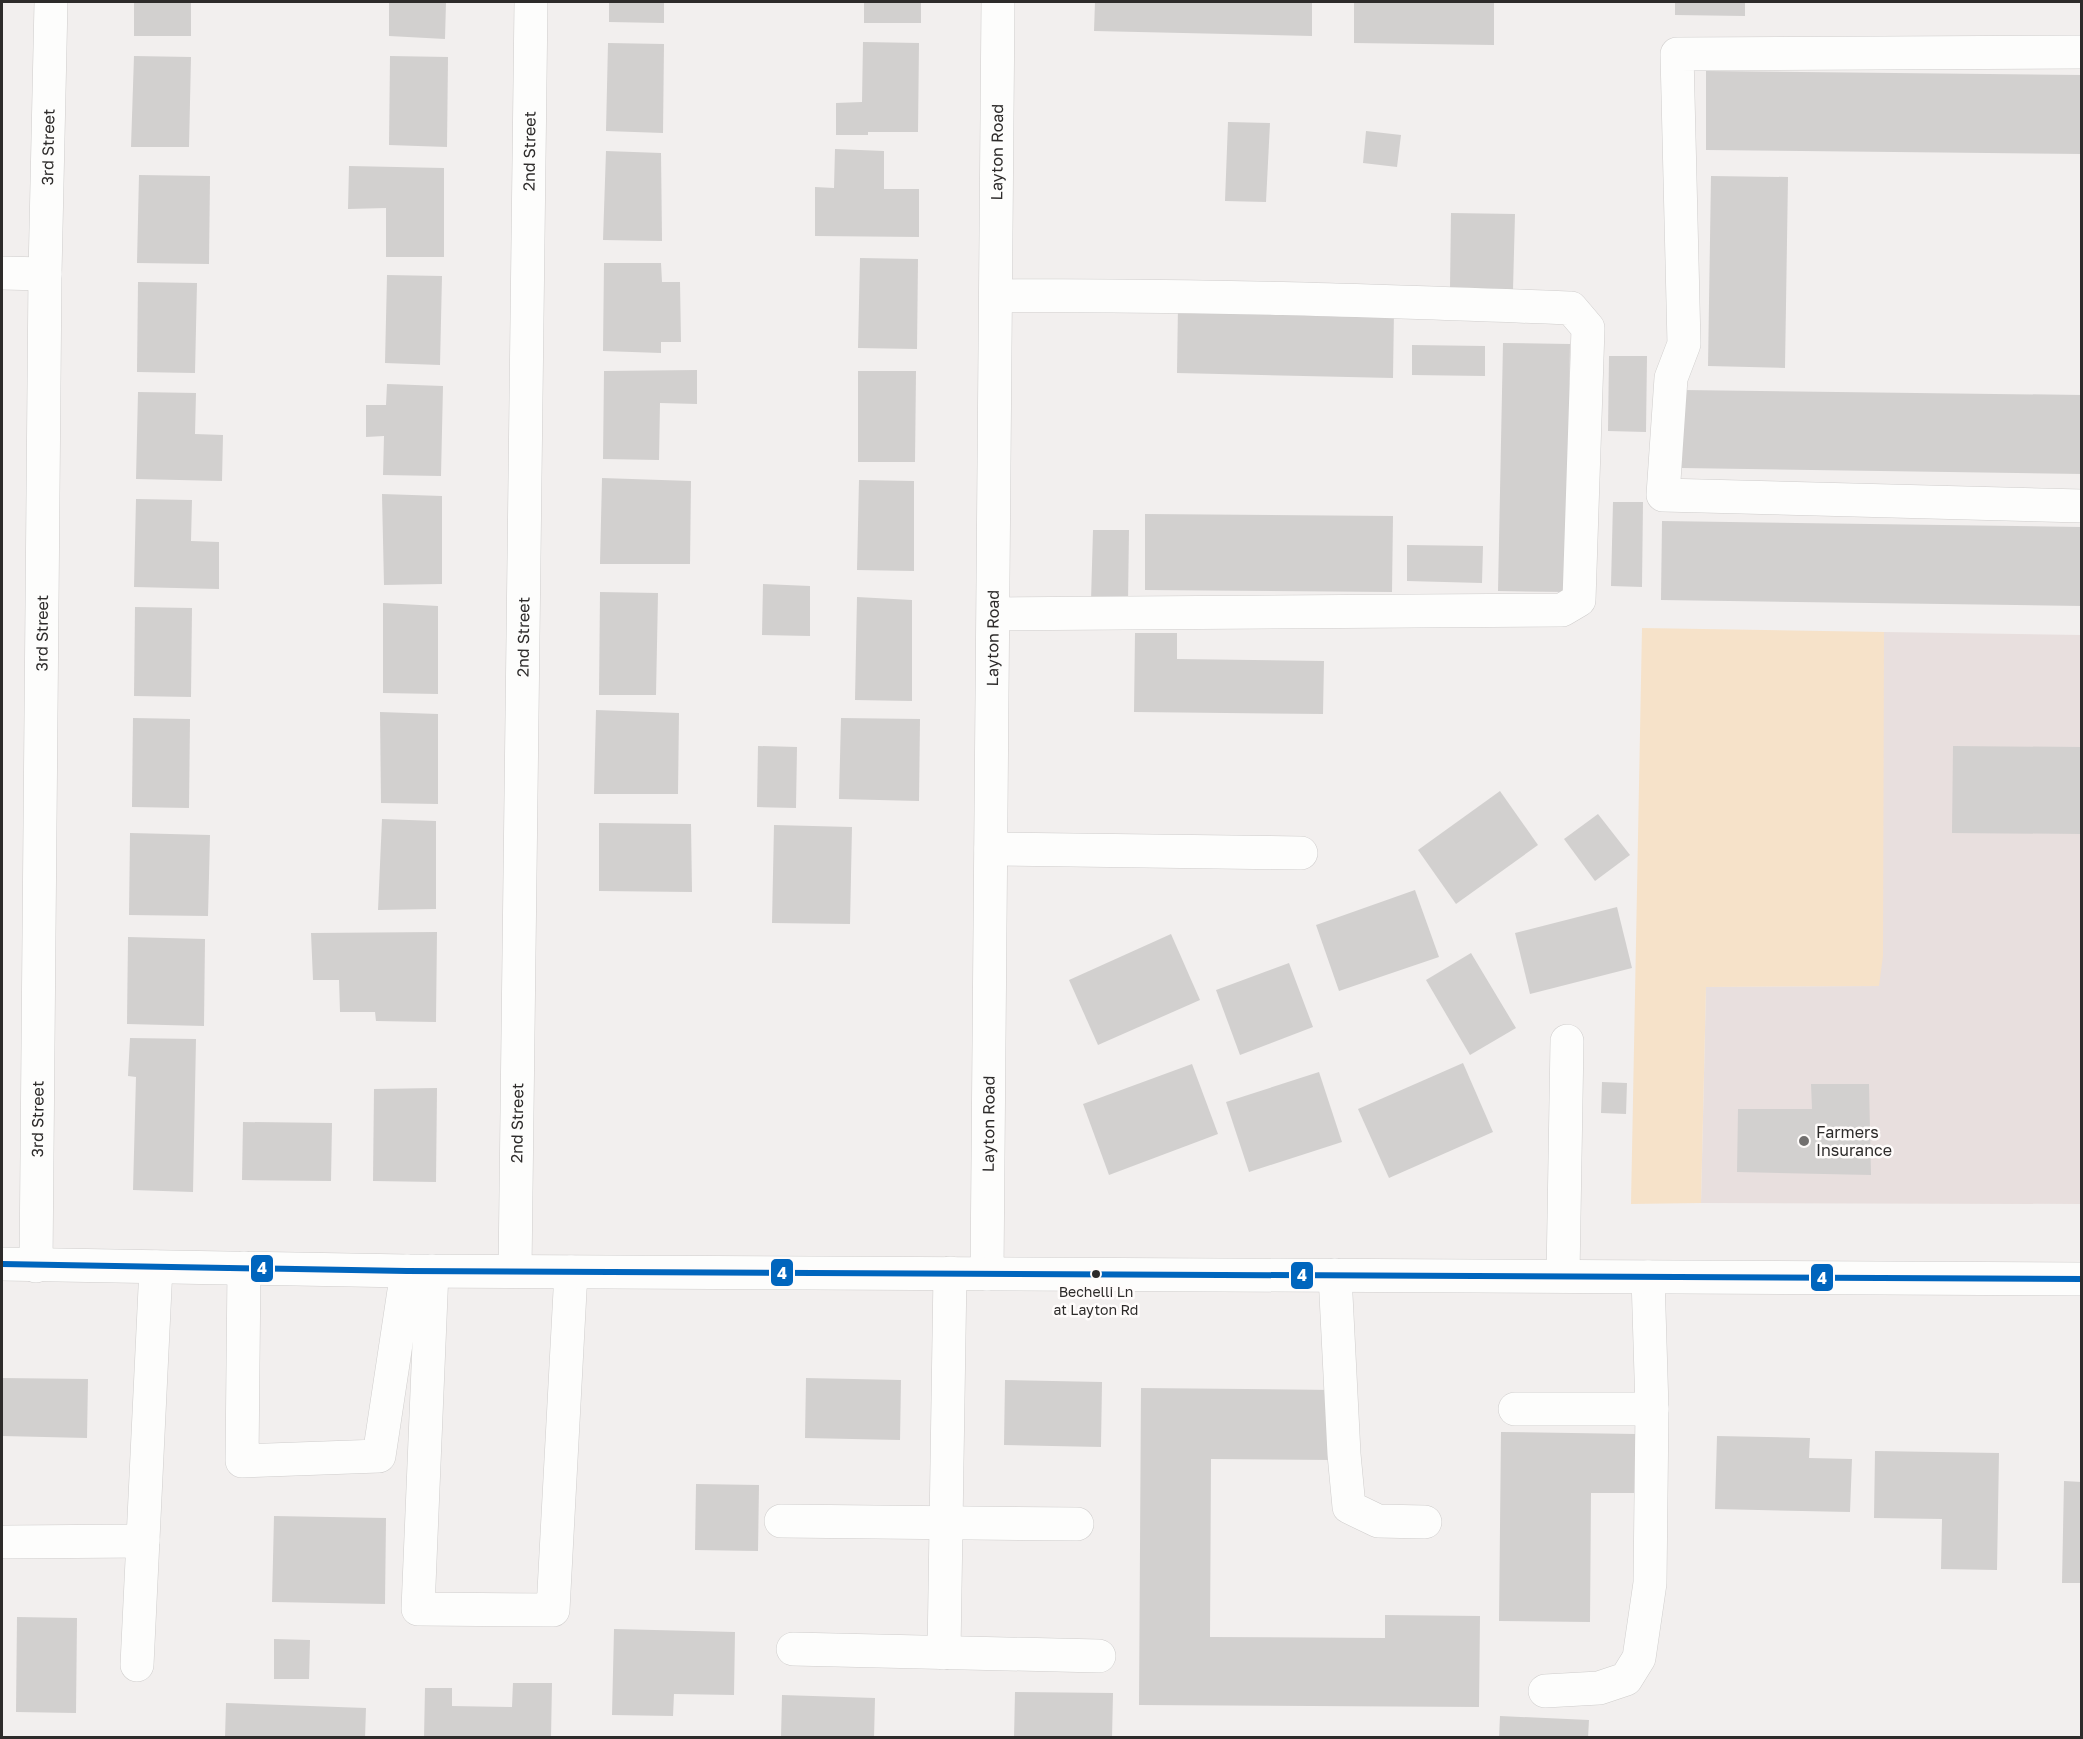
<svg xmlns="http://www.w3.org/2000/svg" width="2083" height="1739" font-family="'Golos Text',sans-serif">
<rect width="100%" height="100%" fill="#f2efee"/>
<!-- built -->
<polygon fill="#e8dfde" points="1884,632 2081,635 2081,1204 1701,1203 1706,987 1879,986 1876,739"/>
<!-- green -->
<polygon fill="#f6e2c9" points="1642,628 1884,632 1883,956 1879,986 1706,987 1701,1203 1631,1204"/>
<!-- building -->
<g fill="#d2d0cf">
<rect x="134" y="2" width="57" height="34"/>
<polygon points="389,2 446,2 445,39 389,36"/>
<polygon points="609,2 664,2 664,23 609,22"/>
<rect x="864" y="2" width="57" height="21"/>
<polygon points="1095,2 1312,2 1312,36 1094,31"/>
<polygon points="1354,2 1494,2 1494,45 1354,43"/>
<polygon points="1675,2 1745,2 1745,16 1675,15"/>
<polygon points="863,42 919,43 918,132 868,132 868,135 836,135 836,103 862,102"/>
<polygon points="608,43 664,44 663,133 606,131"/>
<polygon points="134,56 191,57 189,147 131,147"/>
<polygon points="390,56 448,57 447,147 389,145"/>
<polygon points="1706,71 2082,75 2082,154 1706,150"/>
<polygon points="1228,122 1270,123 1266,202 1225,201"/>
<polygon points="1366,131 1401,135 1397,167 1363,163"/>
<polygon points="835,149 884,151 884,189 919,189 919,237 815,236 815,187 834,188"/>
<polygon points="606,151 661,153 662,241 603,240"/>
<polygon points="349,166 444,168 444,257 386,257 386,208 348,209"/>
<polygon points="139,175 210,176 209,264 137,263"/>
<polygon points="1711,176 1788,177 1785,368 1708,366"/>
<polygon points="1451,213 1515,214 1513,290 1450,289"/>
<polygon points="860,258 918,259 917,349 858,348"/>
<polygon points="604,263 661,263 662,282 680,282 681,342 661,342 661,353 603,351"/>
<polygon points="387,275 442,276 440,365 385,363"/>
<polygon points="138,282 197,283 195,373 137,372"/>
<polygon points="1178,305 1394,310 1393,378 1177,373"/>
<polygon points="1503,343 1570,344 1566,592 1498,591"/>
<polygon points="1412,345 1485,346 1485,376 1412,375"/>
<polygon points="1609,356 1647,356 1646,432 1608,431"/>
<polygon points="697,370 697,404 660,403 659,460 603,459 604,371"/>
<polygon points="858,371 916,371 915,462 858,462"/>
<polygon points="387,384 443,386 441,476 383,475 384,436 366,437 366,405 386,405"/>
<polygon points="1683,390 2082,395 2082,474 1682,468"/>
<polygon points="138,392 196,393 195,434 223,435 222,481 136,479"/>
<polygon points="602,478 691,481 690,564 600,564"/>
<polygon points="859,480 914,481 914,571 857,570"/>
<polygon points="382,494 442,496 442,584 384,585"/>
<polygon points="136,499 192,500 191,541 219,542 219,589 134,587"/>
<polygon points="1613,502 1643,502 1642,587 1611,586"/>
<polygon points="1145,514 1393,516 1392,592 1145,590"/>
<polygon points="1662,521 2082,527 2082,606 1661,600"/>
<polygon points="1093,530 1129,530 1128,602 1091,601"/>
<polygon points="1407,545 1483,546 1482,583 1407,581"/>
<polygon points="763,584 810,586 810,636 762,635"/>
<polygon points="600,592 658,593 656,695 599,695"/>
<polygon points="857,597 912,600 912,701 855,700"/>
<polygon points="383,603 438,606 438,694 383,693"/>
<polygon points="135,607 192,608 191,697 134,696"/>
<polygon points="1135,633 1177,633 1177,659 1324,661 1323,714 1134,712"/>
<polygon points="596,710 679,713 678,794 594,794"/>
<polygon points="380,712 438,714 438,804 381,803"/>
<polygon points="133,718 190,719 189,808 132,807"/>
<polygon points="841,718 920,719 919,801 839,799"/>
<polygon points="758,746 797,747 796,808 757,807"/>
<polygon points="1953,746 2082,747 2082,834 1952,833"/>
<polygon points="1500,791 1538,845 1456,904 1418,850"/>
<polygon points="1598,814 1630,855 1595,881 1564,839"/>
<polygon points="382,819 436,821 436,909 378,910"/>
<polygon points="599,823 691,824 692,892 599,891"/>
<polygon points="774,825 852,827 850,924 772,923"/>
<polygon points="130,833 210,835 208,916 129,915"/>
<polygon points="1415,890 1439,957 1339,991 1316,925"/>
<polygon points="1617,907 1632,968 1530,994 1515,933"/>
<polygon points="437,932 436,1022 376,1021 375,1012 340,1012 339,980 313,980 311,933"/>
<polygon points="1171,934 1200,1000 1098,1045 1069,980"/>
<polygon points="128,937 205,939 204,1026 127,1024"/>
<polygon points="1471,953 1516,1028 1470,1055 1426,980"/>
<polygon points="1289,963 1313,1027 1240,1055 1216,990"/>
<polygon points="130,1038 196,1039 193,1192 133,1190 136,1077 128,1076"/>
<polygon points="1463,1063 1493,1132 1389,1178 1358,1109"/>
<polygon points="1192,1064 1218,1134 1109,1175 1083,1104"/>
<polygon points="1319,1072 1342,1142 1249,1172 1226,1102"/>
<polygon points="1602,1082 1627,1083 1626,1114 1601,1113"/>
<polygon points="1811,1084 1869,1084 1871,1175 1737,1172 1738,1109 1812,1109"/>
<polygon points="437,1088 436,1182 373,1181 374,1089"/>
<polygon points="243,1122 332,1123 331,1181 242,1180"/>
<polygon points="2,1378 88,1379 87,1438 2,1436"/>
<polygon points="806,1378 901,1380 900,1440 805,1438"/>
<polygon points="1005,1380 1102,1382 1101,1447 1004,1445"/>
<polygon points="1141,1388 1335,1390 1334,1460 1211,1459 1210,1637 1385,1638 1385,1615 1480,1616 1479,1707 1139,1705"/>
<polygon points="1501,1432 1636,1434 1636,1493 1591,1493 1590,1622 1499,1621"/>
<polygon points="1717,1436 1810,1438 1809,1458 1852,1459 1850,1512 1715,1509"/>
<polygon points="1875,1451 1999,1453 1997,1570 1941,1569 1942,1519 1874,1518"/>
<polygon points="2064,1481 2082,1482 2082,1583 2062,1583"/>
<polygon points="696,1484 759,1485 758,1551 695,1550"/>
<polygon points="274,1516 386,1518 385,1604 272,1602"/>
<polygon points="17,1617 77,1618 76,1713 16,1712"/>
<polygon points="614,1629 735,1632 734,1695 674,1694 673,1716 612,1715"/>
<polygon points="274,1639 310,1640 309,1679 274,1679"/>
<polygon points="513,1683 552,1683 551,1738 424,1738 425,1688 452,1688 452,1706 512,1707"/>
<polygon points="1015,1692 1113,1693 1112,1738 1014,1738"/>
<polygon points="782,1695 875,1698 874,1738 781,1738"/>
<polygon points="226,1703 366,1708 365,1738 225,1738"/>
<polygon points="1500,1716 1589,1720 1588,1738 1499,1738"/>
</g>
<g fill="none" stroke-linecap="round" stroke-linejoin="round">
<defs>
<g id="minor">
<polyline points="2082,52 1677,54 1684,344 1671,378 1663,495 2082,506"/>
<polyline points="2,273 45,274"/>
<path d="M994,614l568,-4 17,-10 9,-272 -17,-20c-192,-7 -383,-14 -575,-12"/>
<polyline points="991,849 1301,853"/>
<path id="s1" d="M36,1266l9,-992 6,-272"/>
<polyline points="244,1268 242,1461 379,1456 407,1271"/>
<polyline points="432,1271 418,1609 553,1610 571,1272"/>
<path id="s2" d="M515,1271l16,-1269"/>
<path id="s3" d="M987,1274l11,-1272"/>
<polyline points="1335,1275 1344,1454 1349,1507 1378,1521 1425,1522"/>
<polyline points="1563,1276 1567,1041"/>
<polyline points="1515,1409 1652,1409"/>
<polyline points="781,1521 1077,1524"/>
<polyline points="5,1542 143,1541"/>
<polyline points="793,1649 1099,1656"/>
<polyline points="944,1653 950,1273"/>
<polyline points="137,1665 156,1267"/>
<polyline points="1545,1691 1599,1688 1626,1679 1639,1658 1650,1583 1652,1409 1648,1277"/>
</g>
<polyline id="major" points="2,1264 407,1271 2082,1279"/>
</defs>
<!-- minor casing -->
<use href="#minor" stroke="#cfcdcc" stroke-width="34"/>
<!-- major casing -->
<use href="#major" stroke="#cfcdcc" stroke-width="34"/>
<!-- minor -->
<use href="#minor" stroke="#fdfdfc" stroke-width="33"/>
<!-- major -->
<use href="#major" stroke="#fdfdfc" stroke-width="33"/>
<defs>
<polyline id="bus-1" points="2,1264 407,1271 2082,1279"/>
</defs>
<!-- bus-1 casing -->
<use href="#bus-1" stroke="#fffcfb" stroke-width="10"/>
<!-- bus-1 -->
<use href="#bus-1" stroke="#0065bd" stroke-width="6"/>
</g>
<!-- markers -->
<circle fill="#72706f" stroke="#fffcfb" stroke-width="2" cx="1804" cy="1141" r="6"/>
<circle fill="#2d2b2a" stroke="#fffcfb" stroke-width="2" cx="1096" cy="1274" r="5"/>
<g text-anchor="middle" stroke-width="5" stroke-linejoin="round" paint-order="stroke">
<!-- bus labels -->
<g font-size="14" fill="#2d2b2a" stroke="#fffcfb">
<text x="1096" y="1297">Bechelli Ln<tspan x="1096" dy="18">at Layton Rd</tspan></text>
</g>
<!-- street labels -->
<g font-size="16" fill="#2d2b2a" stroke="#fffcfb">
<text dy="6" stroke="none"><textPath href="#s1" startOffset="1119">3rd Street</textPath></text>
<text dy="6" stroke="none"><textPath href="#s2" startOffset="1120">2nd Street</textPath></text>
<text dy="6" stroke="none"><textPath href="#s3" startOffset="1122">Layton Road</textPath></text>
<text dy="6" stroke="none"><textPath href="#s1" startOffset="633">3rd Street</textPath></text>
<text dy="6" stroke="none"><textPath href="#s2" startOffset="634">2nd Street</textPath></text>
<text dy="6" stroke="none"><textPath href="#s3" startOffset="636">Layton Road</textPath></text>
<text dy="6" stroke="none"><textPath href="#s1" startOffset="147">3rd Street</textPath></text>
<text dy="6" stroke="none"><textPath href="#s2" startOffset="148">2nd Street</textPath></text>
<text dy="6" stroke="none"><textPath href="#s3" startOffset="150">Layton Road</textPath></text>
</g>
<!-- poi labels -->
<g font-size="16" fill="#2d2b2a" stroke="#fffcfb" text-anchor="start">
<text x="1816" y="1138">Farmers<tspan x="1816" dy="18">Insurance</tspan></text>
</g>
</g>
<g stroke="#fffcfb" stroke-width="2">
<rect x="250" y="1254" width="24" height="29" rx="6" fill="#0065bd"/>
<rect x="770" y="1258" width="24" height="29" rx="6" fill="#0065bd"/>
<rect x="1290" y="1261" width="24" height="29" rx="6" fill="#0065bd"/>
<rect x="1810" y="1263" width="24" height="29" rx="6" fill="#0065bd"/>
</g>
<g font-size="16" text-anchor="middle" font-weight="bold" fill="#fff">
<text x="262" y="1274">4</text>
<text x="782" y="1279">4</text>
<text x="1302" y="1281">4</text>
<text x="1822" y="1284">4</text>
</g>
<!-- border -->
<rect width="2083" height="1739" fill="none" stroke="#2d2b2a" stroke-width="6"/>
</svg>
